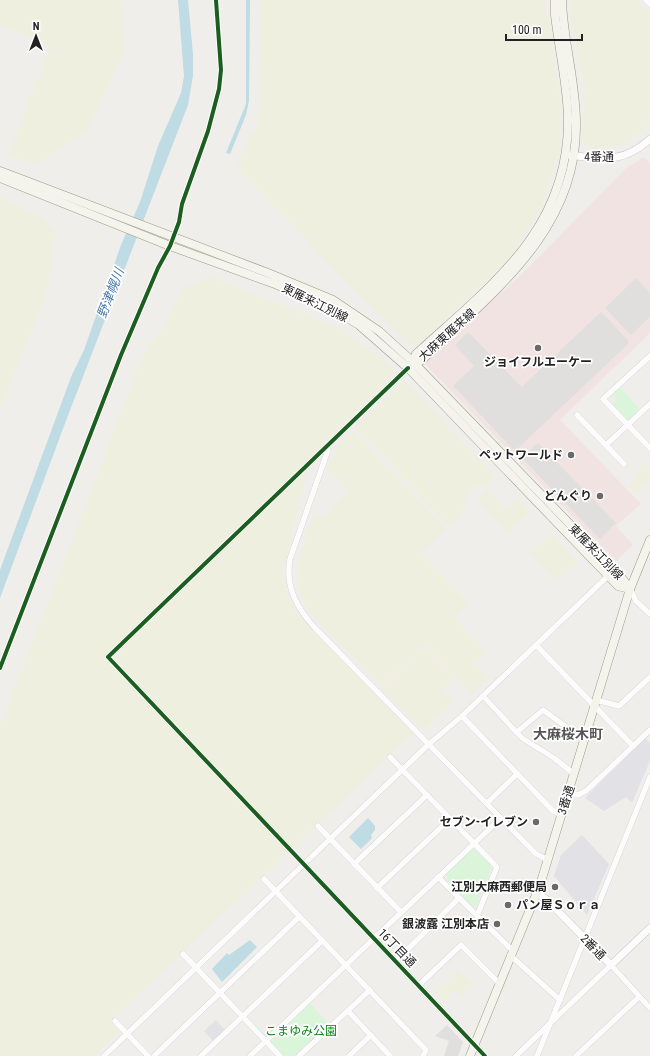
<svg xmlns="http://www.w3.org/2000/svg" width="650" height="1056" font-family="'Roboto Condensed','Noto Sans JP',sans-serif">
<rect width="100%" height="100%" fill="#f0eeeb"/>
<!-- commercial -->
<polygon fill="#f1e3e1" points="644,157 650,163 650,333 560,420 641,504 616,526 633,545 616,561 424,363 525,271 625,169"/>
<!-- farmland -->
<g fill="#efefdf">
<polygon points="0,0 121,0 125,50 87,132 35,164 8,155 50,46 0,25"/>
<polygon points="260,0 545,0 561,105 560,147 543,204 513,255 414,348 365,301 236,167 249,136 258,128"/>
<polygon points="570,0 638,0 650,13 650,123 627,143 594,150 581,141 585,91 569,7"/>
<polygon points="0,197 42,218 56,233 46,296 2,404 0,404"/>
<polygon points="212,277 341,329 382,359 395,373 310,457 283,575 286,592 296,612 413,733 110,1022 120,1032 95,1056 0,1056 0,726 149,340 154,343 184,288"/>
<polygon points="404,380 496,477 487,486 474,485 469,493 459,518 450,527 355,428"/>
<polygon points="352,430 446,529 421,553 469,604 455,618 487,652 475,664 488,679 472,694 425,645 382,686 312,615 304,604 296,581 299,557 311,521 318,514 323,519 349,491 326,468 337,445"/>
<polygon points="645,463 650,470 650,481 635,493 628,485 639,477 635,471"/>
<polygon points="488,490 506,510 518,499 530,512 508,533 477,500"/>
<polygon points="551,533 578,561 558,581 530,553"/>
<polygon points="424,647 454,678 442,689 453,702 423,730 381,689"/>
<polygon points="457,970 473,985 461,997 454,991 444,1001 435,993"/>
</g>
<!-- park -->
<g fill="#daf5da">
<polygon points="620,387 639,409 628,421 613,404 617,399 612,395"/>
<polygon points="471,849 475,850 491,865 491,869 476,907 473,907 447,880 446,874"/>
<polygon points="310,1003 328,1024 294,1056 283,1056 271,1042"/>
</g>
<!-- parking -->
<g fill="#e0dfde">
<polygon points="636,278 650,293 650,317 631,335 605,308"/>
<polygon points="601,312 628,340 628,344 515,451 453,386 474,366 455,345 468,332 522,387"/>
<polygon points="538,443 616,523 600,539 522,458"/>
<polygon points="447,1025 463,1042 458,1056 444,1056 449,1041 435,1036"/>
</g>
<!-- plaza -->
<g fill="#e2e1e5">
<polygon points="645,738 650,743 650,761 632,803 626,797 604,811 585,798"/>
<polygon points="582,835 609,864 587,915 554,876 561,855"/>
<polygon points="216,1020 225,1030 213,1041 204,1031"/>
</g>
<!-- water -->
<g fill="#bfdbe3">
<polygon points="178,0 188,0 193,54 193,76 188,105 67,418 0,598 0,570 71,377 84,350 121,245 140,202 158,146 181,93 184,76"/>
<polygon points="246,0 250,0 249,101 246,115 230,154 226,153 246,104"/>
<polygon points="368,818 375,826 375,830 371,835 372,838 361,849 349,837"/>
<polygon points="250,940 257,947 222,982 212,969 227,953 229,955"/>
</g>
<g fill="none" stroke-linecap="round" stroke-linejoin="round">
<defs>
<g id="minor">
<polyline points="646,0 650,4"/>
<polyline points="650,356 603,399 650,448"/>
<polyline points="408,368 108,657 485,1056"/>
<polyline points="577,415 624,464"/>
<polyline points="606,445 650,404"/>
<path d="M328,450l-38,109c-5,28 7,49 25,69l221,226 12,6"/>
<polyline points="630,589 636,601 650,614"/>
<polyline points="536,645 633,746"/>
<polyline points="483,696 522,738 554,758 574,774"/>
<polyline points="596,700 619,706 650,677"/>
<polyline points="462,716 552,810 561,815"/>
<polyline points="517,732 543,710 584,740"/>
<polyline points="390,757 497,867 477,916"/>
<polyline points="568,792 578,795 586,791 650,730"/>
<polyline points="487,803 517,774"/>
<polyline points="318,826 401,912"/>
<polyline points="354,864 427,795"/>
<polyline points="438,877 512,950"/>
<polyline points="264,879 426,1050 423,1056"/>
<polyline points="377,888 450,819"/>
<polyline points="183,954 280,1056"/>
<polyline points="510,955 560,1000"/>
<polyline points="396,961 459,898"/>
<polyline points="419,985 461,945 500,984"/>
<polyline points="348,1011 390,1056"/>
<polyline points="115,1021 148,1056"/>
<polyline points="104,1056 429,744 462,716 608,576"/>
<polyline points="154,1056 299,917"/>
<polyline points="201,1056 322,941"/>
<polyline points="250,1056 501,818"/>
<polyline points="299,1056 370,990"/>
<polyline points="349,1056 371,1035"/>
<polyline points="516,1056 611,965 650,1008"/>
<polyline points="537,1056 650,777"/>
<polyline points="576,1056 639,997"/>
</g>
<g id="tertiary">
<path d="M569,155c33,4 54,9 81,-16"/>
<polyline points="535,893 546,899 611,965 650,928"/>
</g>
<g id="secondary">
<polyline points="0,171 268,273 333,300 379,331 412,361 621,577 630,589"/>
<polyline points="0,178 170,246 275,284 329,307 359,325 408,368 618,586 630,589"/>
<path d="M410,366l6,-12c75,-69 154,-124 152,-237 -1,-34 -9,-68 -13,-102v-15"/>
<path d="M411,367l11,-7c70,-67 156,-130 154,-237 0,-42 -13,-82 -14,-123"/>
<polyline points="470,1056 540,885 630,589 650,540"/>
</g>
</defs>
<!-- minor casing -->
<use href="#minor" stroke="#c9c8c7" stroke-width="6"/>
<!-- tertiary casing -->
<use href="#tertiary" stroke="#c9c8c7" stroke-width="8"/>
<!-- secondary casing -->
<use href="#secondary" stroke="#999a82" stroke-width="9"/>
<!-- minor -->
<use href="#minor" stroke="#fdfcfc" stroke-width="5.5"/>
<!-- tertiary -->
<use href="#tertiary" stroke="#fdfcfc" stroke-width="7"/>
<!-- secondary -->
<use href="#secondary" stroke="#f4f4ed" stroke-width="8"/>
<defs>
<g id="cycleway">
<polyline points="408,368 108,657 485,1056"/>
<polyline points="0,668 121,355 158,268 170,246 179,222 182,204 208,131 219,89 221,70 216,0"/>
</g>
</defs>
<!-- cycleway casing -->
<use href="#cycleway" stroke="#fff" stroke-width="6"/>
<!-- cycleway -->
<use href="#cycleway" stroke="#1b5e20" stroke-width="4"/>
</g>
<!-- markers -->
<g fill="#6a6968" stroke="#fff" stroke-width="1.5">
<circle cx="538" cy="348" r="4"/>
<circle cx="571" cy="455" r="4"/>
<circle cx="600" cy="496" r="4"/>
<circle cx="536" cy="822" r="4"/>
<circle cx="555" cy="887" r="4"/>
<circle cx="508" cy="905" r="4"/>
<circle cx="497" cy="924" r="4"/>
</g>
<g text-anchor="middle" stroke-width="3.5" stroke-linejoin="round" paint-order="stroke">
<!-- street labels -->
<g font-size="12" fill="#222" stroke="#fff">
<text transform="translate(599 157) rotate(1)" y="4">4番通</text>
<text transform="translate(315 303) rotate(26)" y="4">東雁来江別線</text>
<text transform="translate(447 335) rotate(-42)" y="4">大麻東雁来線</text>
<text transform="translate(596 552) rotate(46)" y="4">東雁来江別線</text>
<text transform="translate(566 800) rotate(-72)" y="4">3番通</text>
<text transform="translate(593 947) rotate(46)" y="4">2番通</text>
<text transform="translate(397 948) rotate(46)" y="4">16丁目通</text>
</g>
<!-- poi labels -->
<g font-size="12" font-weight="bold" fill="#222" stroke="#fff" text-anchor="end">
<text x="538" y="366" text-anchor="middle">ジョイフルエーケー</text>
<text x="563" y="459">ペットワールド</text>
<text x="592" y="500">どんぐり</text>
<text x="528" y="826">セブン-イレブン</text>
<text x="547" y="891">江別大麻西郵便局</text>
<text x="516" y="909" text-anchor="start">パン屋Ｓｏｒａ</text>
<text x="489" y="928">銀波露 江別本店</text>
</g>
<!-- park labels -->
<g font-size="12" fill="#0c8416" stroke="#fff">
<text x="301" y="1035">こまゆみ公園</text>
</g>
<!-- water labels -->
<g font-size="13" font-style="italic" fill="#4a7aab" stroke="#fff">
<text transform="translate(110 293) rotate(-69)" y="5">野津幌川</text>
</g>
<!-- quarter labels -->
<g font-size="14" font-weight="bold" fill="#555" stroke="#fff">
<text x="568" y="739">大麻桜木町</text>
</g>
</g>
<!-- north arrow -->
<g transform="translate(36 36)" stroke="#ffffff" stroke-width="3" paint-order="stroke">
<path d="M0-3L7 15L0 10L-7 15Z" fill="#222222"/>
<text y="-6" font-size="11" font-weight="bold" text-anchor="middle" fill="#222222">N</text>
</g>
<!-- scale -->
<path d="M506 34v6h76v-6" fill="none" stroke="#222222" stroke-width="2"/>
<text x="512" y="34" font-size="12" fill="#222222" stroke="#ffffff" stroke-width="3" paint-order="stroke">100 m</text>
</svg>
